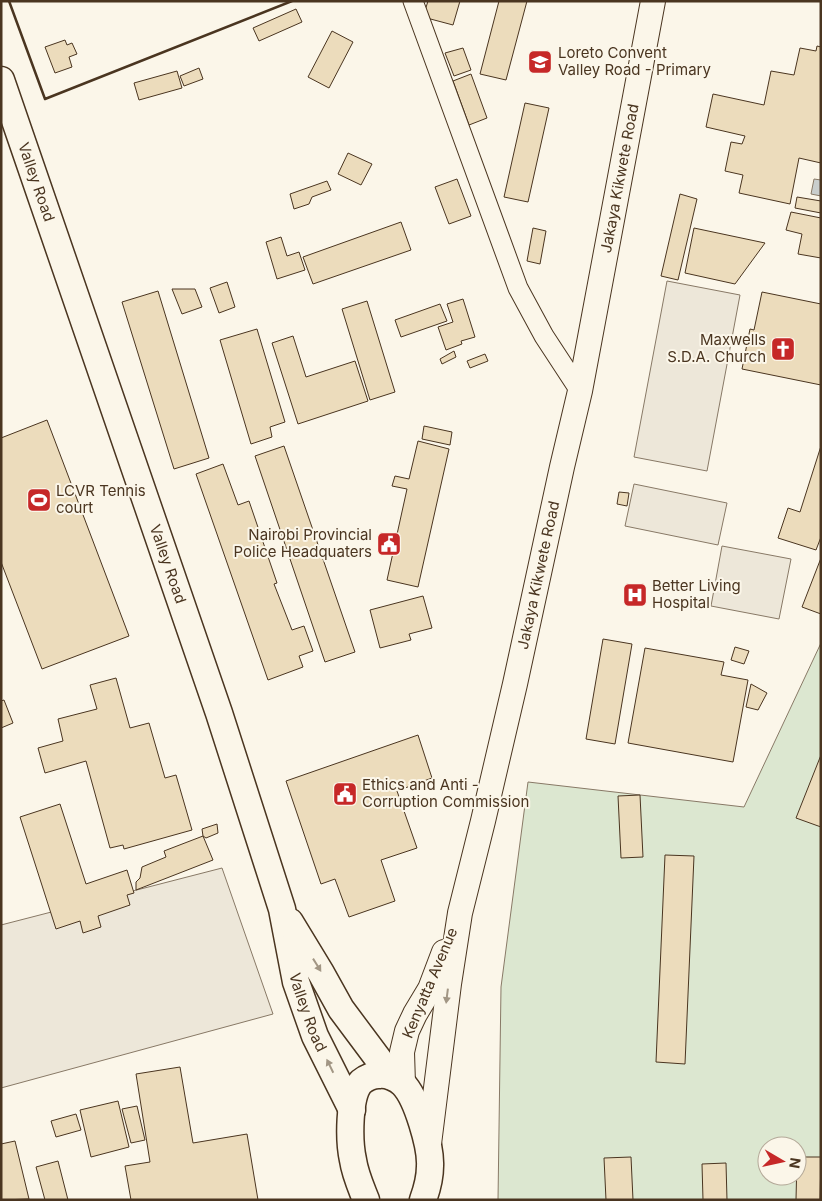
<svg xmlns="http://www.w3.org/2000/svg" width="822" height="1201" font-family="Inter,sans-serif">
<rect width="100%" height="100%" fill="#fbf6e9"/>
<!-- green -->
<path fill="#dce7d0" stroke="#887966" fill-rule="evenodd" d="M821,643v557h-323l3,-213 27,-205 216,25zM767,1146h30v30h-30z"/>
<!-- parking -->
<g fill="#ede7d9" stroke="#887966">
<polygon points="667,281 740,295 707,471 634,457"/>
<polygon points="634,484 727,503 718,545 625,526"/>
<polygon points="722,546 791,559 779,619 711,606"/>
<polygon points="222,868 273,1014 1,1088 1,925"/>
</g>
<!-- water -->
<polygon fill="#c9cecd" stroke="#887966" points="814,179 821,180 821,196 811,194"/>
<!-- building -->
<g fill="#ecdcbc" stroke="#4a3520">
<polygon points="428,1 460,1 453,25 423,17"/>
<polygon points="499,1 527,1 506,80 480,74"/>
<polygon points="296,9 302,22 259,41 253,28"/>
<polygon points="332,31 353,42 329,88 308,77"/>
<polygon points="65,40 67,45 72,43 77,54 69,57 72,67 55,73 45,47"/>
<polygon points="817,46 821,47 821,163 799,158 790,204 739,193 743,175 725,171 731,142 742,144 745,136 706,127 713,94 764,105 771,71 794,75 800,48 816,51"/>
<polygon points="463,48 471,70 454,76 445,53"/>
<polygon points="199,68 203,79 184,86 180,76"/>
<polygon points="177,71 182,88 139,100 134,83"/>
<polygon points="471,74 487,118 469,125 453,81"/>
<polygon points="525,103 549,108 528,202 504,197"/>
<polygon points="348,153 372,164 361,185 338,174"/>
<polygon points="457,179 471,216 449,224 435,187"/>
<polygon points="327,181 331,190 312,197 309,204 294,209 290,194"/>
<polygon points="680,194 697,199 678,280 661,276"/>
<polygon points="797,197 821,201 821,213 795,208"/>
<polygon points="791,212 821,218 821,258 798,254 802,234 786,230"/>
<polygon points="401,222 411,250 313,284 303,257"/>
<polygon points="533,228 546,231 540,264 527,261"/>
<polygon points="694,228 765,243 735,284 685,273"/>
<polygon points="281,237 287,256 299,252 305,270 277,279 266,242"/>
<polygon points="227,282 235,307 219,313 210,288"/>
<polygon points="172,289 195,289 202,307 182,314"/>
<polygon points="158,291 209,458 174,469 122,302"/>
<polygon points="762,292 821,304 821,385 742,369 750,329 754,330"/>
<polygon points="463,299 475,337 461,341 462,344 446,350 438,327 453,322 447,304"/>
<polygon points="367,301 395,392 370,400 342,309"/>
<polygon points="440,304 447,321 401,337 395,320"/>
<polygon points="257,329 285,422 270,427 272,437 251,444 220,340"/>
<polygon points="293,336 306,377 355,361 368,401 298,424 272,343"/>
<polygon points="454,351 456,357 442,364 440,359"/>
<polygon points="485,354 488,361 470,368 467,361"/>
<polygon points="47,420 129,636 42,669 1,562 1,438"/>
<polygon points="424,426 452,432 450,445 422,439"/>
<polygon points="418,441 449,449 418,587 387,580 407,489 392,486 395,476 409,479"/>
<polygon points="284,446 355,652 325,662 255,456"/>
<polygon points="821,446 821,537 816,550 778,538 788,508 800,512"/>
<polygon points="223,464 238,505 249,501 277,583 274,584 292,630 304,626 313,651 299,656 303,667 268,680 196,474"/>
<polygon points="619,492 629,493 627,506 617,504"/>
<polygon points="821,558 821,614 802,607"/>
<polygon points="423,596 432,628 409,634 411,640 380,648 370,610"/>
<polygon points="603,639 632,644 615,744 586,739"/>
<polygon points="735,647 749,651 744,664 731,660"/>
<polygon points="645,648 724,662 721,675 748,680 733,762 628,743"/>
<polygon points="116,678 130,728 149,723 165,778 176,775 192,830 124,849 123,845 110,848 86,761 45,773 38,748 63,741 58,719 97,709 90,685"/>
<polygon points="751,684 767,693 758,710 746,707"/>
<polygon points="4,700 13,723 1,728 1,701"/>
<polygon points="418,735 432,778 397,791 417,848 381,860 395,901 349,917 335,879 321,884 286,781"/>
<polygon points="821,755 821,827 796,818"/>
<polygon points="640,795 643,857 621,858 618,796"/>
<polygon points="60,804 86,884 127,870 134,893 127,895 130,905 98,916 101,927 83,933 80,921 56,929 20,817"/>
<polygon points="217,824 218,833 206,838 203,836 202,829"/>
<polygon points="203,836 213,860 136,890 136,882 140,878 142,867 166,857 164,851"/>
<polygon points="665,855 694,856 685,1064 656,1062"/>
<polygon points="180,1067 193,1143 247,1134 258,1200 131,1200 125,1166 150,1162 136,1074"/>
<polygon points="118,1101 129,1147 91,1157 80,1110"/>
<polygon points="137,1106 145,1140 131,1143 122,1109"/>
<polygon points="76,1114 81,1130 56,1137 51,1121"/>
<polygon points="15,1141 29,1199 1,1200 1,1144"/>
<polygon points="631,1157 633,1200 606,1200 604,1158"/>
<polygon points="797,1157 821,1157 820,1200 796,1200"/>
<polygon points="58,1161 68,1200 45,1200 36,1167"/>
<polygon points="726,1163 727,1200 703,1200 702,1164"/>
</g>
<g fill="none" stroke-linecap="round" stroke-linejoin="round">
<defs>
<polyline id="minor" points="413,1 518,288 544,336 580,391"/>
<g id="tertiary">
<polyline points="403,1084 402,1052 407,1031 415,1014 430,989 444,952"/>
<path id="s1" d="M429,1144l20,-160 11,-71 23,-92 32,-137 47,-217 18,-76 73,-390"/>
</g>
<g id="secondary">
<path id="s2" d="M1,80l218,633 63,196 14,73 19,54 37,74"/>
<polyline points="290,922 321,973 341,1009 391,1076"/>
<path d="M366,1200c-5,-13 -11,-26 -13,-40 -4,-18 -5,-64 8,-78 5,-4 11,-7 18,-7 8,-1 18,3 24,9 14,14 28,63 27,82 0,12 -3,23 -7,34"/>
</g>
</defs>
<!-- minor casing -->
<use href="#minor" stroke="#4a3520" stroke-width="21"/>
<!-- tertiary casing -->
<use href="#tertiary" stroke="#4a3520" stroke-width="26"/>
<!-- secondary casing -->
<use href="#secondary" stroke="#4a3520" stroke-width="29"/>
<!-- minor -->
<use href="#minor" stroke="#fbf6e9" stroke-width="19"/>
<!-- tertiary -->
<use href="#tertiary" stroke="#fbf6e9" stroke-width="24"/>
<!-- secondary -->
<use href="#secondary" stroke="#fbf6e9" stroke-width="26"/>
<!-- wall -->
<polyline stroke="#4a3520" stroke-width="2.5" points="9,1 45,99 292,1"/>
</g>
<!-- one-way arrows -->
<defs><path id="oneway-solid" d="M-6-.8H1V-3.2L6.5 0L1 3.2V.8H-6Z" transform="scale(1.25)"/></defs>
<g fill="#a29684">
<use href="#oneway-solid" transform="translate(317 965) rotate(58)"/>
<use href="#oneway-solid" transform="translate(447 996) rotate(97)"/>
<use href="#oneway-solid" transform="translate(330 1066) rotate(-116)"/>
</g>
<!-- icons -->
<defs>
<symbol id="school-square" viewBox="-11 -11 22 22"><rect x="-9" y="-9" width="18" height="18" rx="4" fill="#c62828" stroke="#fbf6e9"/><path d="M0-5L7-2L0 1L-7-2ZM-4 1L0 2.5L4 1V4Q0 6-4 4Z" fill="#fff"/></symbol>
<symbol id="church-square" viewBox="-11 -11 22 22"><rect x="-9" y="-9" width="18" height="18" rx="4" fill="#c62828" stroke="#fbf6e9"/><path d="M-1.2-6h2.4v3.5h3.3v2.4h-3.3V6h-2.4V-.1h-3.3v-2.4h3.3Z" fill="#fff"/></symbol>
<symbol id="stadium-square" viewBox="-11 -11 22 22"><rect x="-9" y="-9" width="18" height="18" rx="4" fill="#c62828" stroke="#fbf6e9"/><path d="M0-5a6.5 5 0 1 0 0 10a6.5 5 0 1 0 0-10ZM-3.5-1.8h7v3.6h-7Z" fill="#fff"/></symbol>
<symbol id="civic-square" viewBox="-11 -11 22 22"><rect x="-9" y="-9" width="18" height="18" rx="4" fill="#c62828" stroke="#fbf6e9"/><path d="M-.6-6.5H3V-4.5H.6V-3L4-1V1h2V6H-6V1h2V-1L-.6-3ZM-1.2 2.5V6h2.4V2.5Z" fill="#fff"/></symbol>
<symbol id="hospital-square" viewBox="-11 -11 22 22"><rect x="-9" y="-9" width="18" height="18" rx="4" fill="#c62828" stroke="#fbf6e9"/><path d="M-5-5h3v3.5h4V-5h3V5h-3V1.5h-4V5h-3Z" fill="#fff"/></symbol>
</defs>
<g fill-rule="evenodd">
<use href="#school-square" x="526" y="48" width="28" height="28"/>
<use href="#church-square" x="769" y="335" width="28" height="28"/>
<use href="#stadium-square" x="25" y="486" width="28" height="28"/>
<use href="#civic-square" x="375" y="530" width="28" height="28"/>
<use href="#hospital-square" x="621" y="581" width="28" height="28"/>
<use href="#civic-square" x="331" y="780" width="28" height="28"/>
</g>
<g text-anchor="middle" stroke-width="4" stroke-linejoin="round" paint-order="stroke">
<!-- poi labels -->
<g font-size="15" fill="#4a3520" stroke="#fbf6e9" text-anchor="start">
<text x="558" y="58">Loreto Convent<tspan x="558" dy="17">Valley Road - Primary</tspan></text>
<text x="766" y="345" text-anchor="end">Maxwells<tspan x="766" dy="17">S.D.A. Church</tspan></text>
<text x="56" y="496">LCVR Tennis<tspan x="56" dy="17">court</tspan></text>
<text x="372" y="540" text-anchor="end">Nairobi Provincial<tspan x="372" dy="17">Police Headquaters</tspan></text>
<text x="652" y="591">Better Living<tspan x="652" dy="17">Hospital</tspan></text>
<text x="362" y="790">Ethics and Anti -<tspan x="362" dy="17">Corruption Commission</tspan></text>
</g>
<!-- street labels -->
<g font-size="15" fill="#4a3520" stroke="#fbf6e9">
<text dy="5" stroke="none"><textPath href="#s1" startOffset="985">Jakaya Kikwete Road</textPath></text>
<text dy="5" stroke="none"><textPath href="#s2" startOffset="108">Valley Road</textPath></text>
<text dy="5" stroke="none"><textPath href="#s2" startOffset="512">Valley Road</textPath></text>
<text dy="5" stroke="none"><textPath href="#s1" startOffset="580">Jakaya Kikwete Road</textPath></text>
<text transform="translate(430 983) rotate(-67)" y="5">Kenyatta Avenue</text>
<text dy="5" stroke="none"><textPath href="#s2" startOffset="982">Valley Road</textPath></text>
</g>
</g>
<!-- border -->
<rect width="822" height="1201" fill="none" stroke="#4a3520" stroke-width="5"/>
<!-- north arrow -->
<g transform="translate(782 1161) rotate(99)"><circle r="24" fill="#fbf6e9" stroke="#b4a999"/>
<path d="M0-4L9 19L0 12L-9 19Z" fill="#c62828"/>
<text y="-8" font-size="14" font-weight="bold" text-anchor="middle" fill="#4a3520">N</text>
</g>
</svg>
